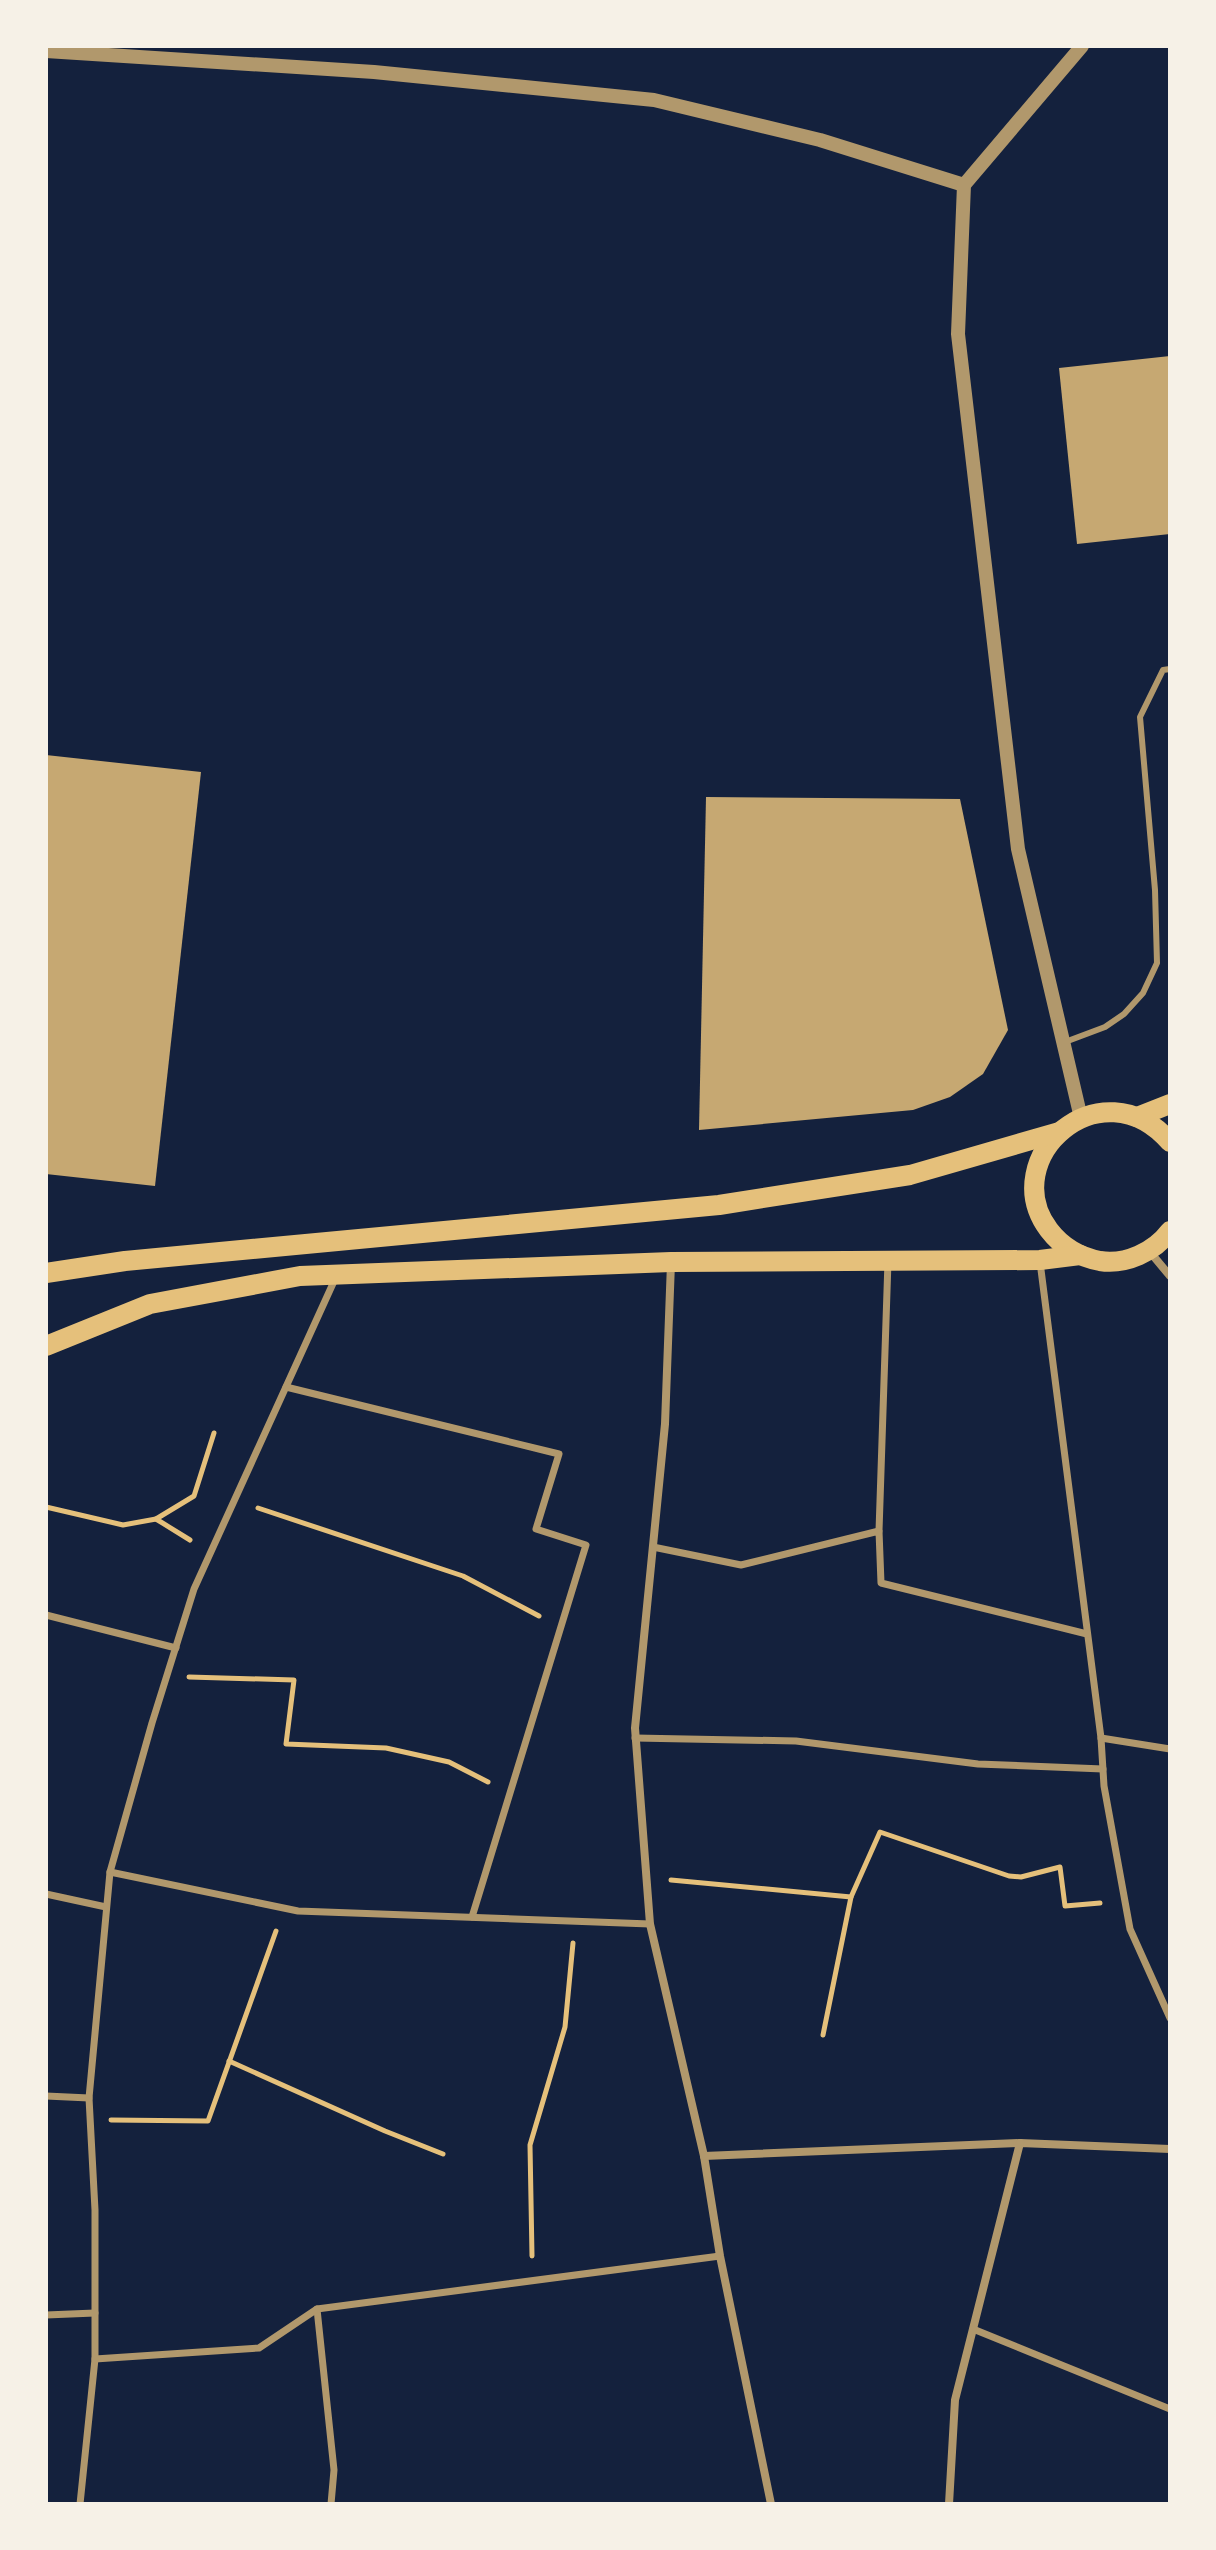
<svg xmlns="http://www.w3.org/2000/svg" width="1216" height="2550" font-family="'Space Grotesk',sans-serif">
<rect width="100%" height="100%" fill="#14213d"/>
<!-- building -->
<g fill="#c6a872">
<polygon points="1170,356 1170,534 1077,544 1059,368"/>
<polygon points="46,755 201,772 155,1186 46,1174"/>
<polygon points="706,797 960,799 1008,1030 983,1074 950,1097 913,1110 699,1130"/>
</g>
<g fill="none" stroke-linecap="round" stroke-linejoin="round">
<!-- path -->
<g stroke="#e5c07b" stroke-width="5">
<polyline points="46,1507 123,1525 156,1519"/>
<polyline points="258,1508 463,1576 539,1616"/>
<polyline points="190,1540 156,1519 194,1496 214,1433"/>
<polyline points="189,1677 294,1680 286,1744 386,1748 449,1762 488,1782"/>
<polyline points="671,1880 851,1897 823,2035"/>
<polyline points="851,1897 880,1832 1009,1876 1021,1877 1060,1867 1065,1906 1100,1903"/>
<polyline points="229,2061 385,2131 443,2154"/>
<polyline points="111,2120 208,2121 276,1931"/>
<polyline points="532,2256 530,2145 565,2027 573,1943"/>
</g>
<!-- service -->
<polyline stroke="#b1986c" stroke-width="6" points="1065,1042 1105,1027 1124,1014 1143,993 1157,963 1155,890 1140,717 1163,670 1170,669"/>
<!-- pedestrian -->
<g stroke="#b1986c" stroke-width="7">
<polyline points="1040,1262 1101,1738 1104,1786 1130,1929 1170,2018"/>
<polyline points="286,1387 559,1454 536,1529 586,1545 472,1917"/>
<polyline points="879,1531 888,1261"/>
<polyline points="653,1547 741,1565 879,1531 881,1583 1087,1634"/>
<polyline points="46,1615 176,1648"/>
<polyline points="635,1738 796,1741 978,1764 1103,1769"/>
<polyline points="1101,1738 1170,1749"/>
<polyline points="110,1872 298,1911 650,1924"/>
<polyline points="46,1894 106,1907"/>
<polyline points="46,2096 89,2098"/>
<polyline points="317,2309 334,2470 331,2504"/>
<polyline points="46,2315 95,2313"/>
<polyline points="973,2329 1170,2409"/>
<polyline points="95,2359 259,2348 317,2309 720,2256"/>
<polyline points="80,2504 95,2359 95,2210 89,2098 110,1872 152,1723 194,1589 335,1279"/>
</g>
<!-- minor -->
<g stroke="#b1986c" stroke-width="8">
<polyline points="1150,1252 1170,1276"/>
<polyline points="671,1263 665,1424 635,1728 650,1924 704,2156 720,2256 771,2504"/>
<polyline points="704,2156 1020,2143 1170,2149"/>
<polyline points="949,2504 955,2400 1020,2143"/>
</g>
<!-- tertiary -->
<g stroke="#b1986c" stroke-width="14">
<polyline points="46,51 374,72 654,100 820,140 964,185"/>
<polyline points="1081,1118 1018,849 958,334 964,185 1082,46"/>
</g>
<!-- primary -->
<g stroke="#e5c07b" stroke-width="20">
<polyline points="1137,1117 1170,1104"/>
<path d="M1170,1142c-69,-79 -175,16 -121,88 13,17 30,27 51,31 26,4 54,-9 70,-30"/>
<polyline points="46,1273 125,1261 719,1205 910,1175 1059,1132"/>
<polyline points="46,1346 150,1304 300,1276 671,1262 1040,1260 1080,1255"/>
</g>
</g>
<!-- border -->
<rect width="1216" height="2550" fill="none" stroke="#f6f1e7" stroke-width="96"/>
</svg>
